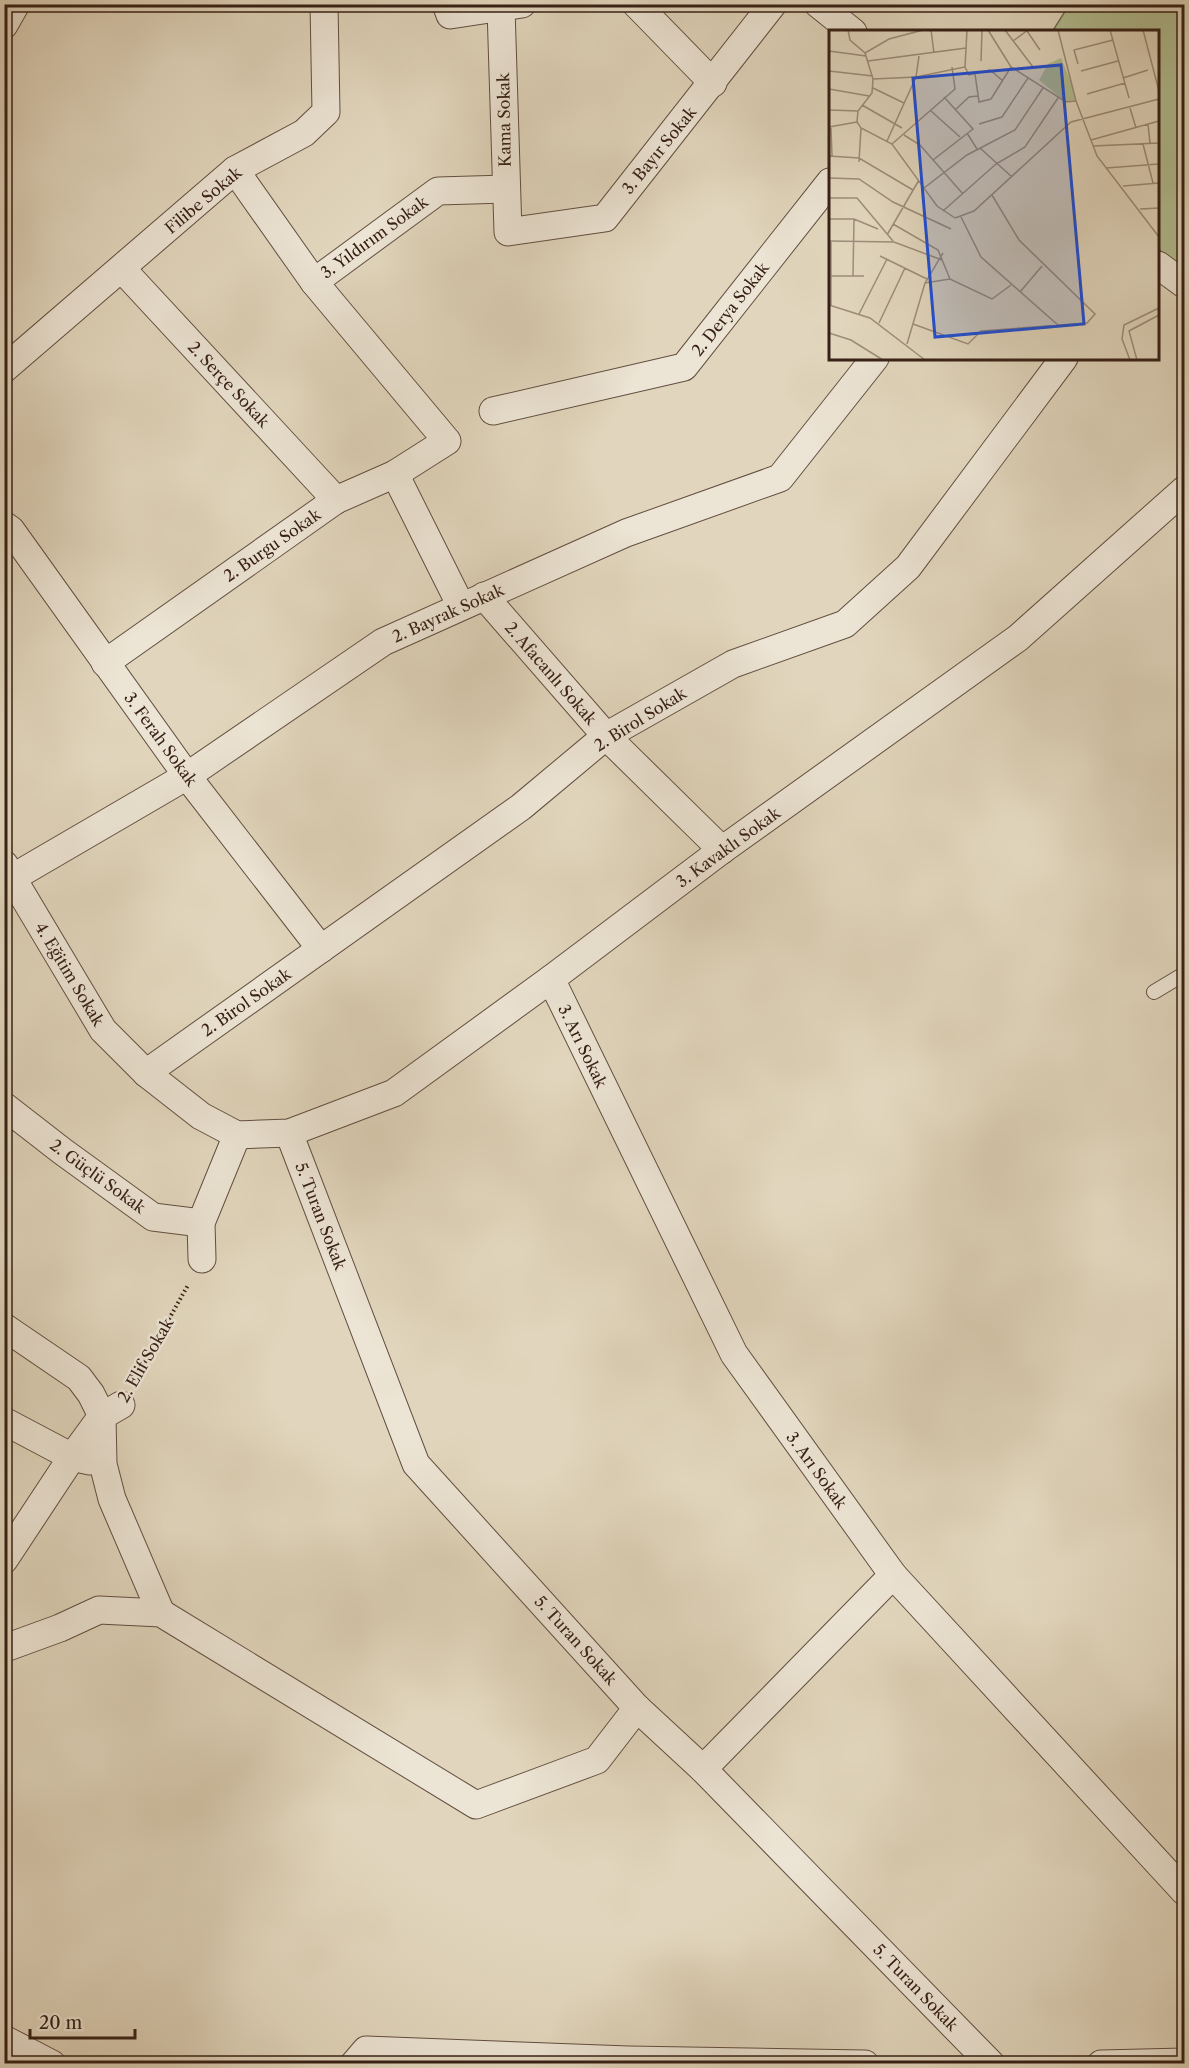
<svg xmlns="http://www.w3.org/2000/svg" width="1189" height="2068" font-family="'Libre Caslon Text',serif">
<rect width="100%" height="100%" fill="#e1d6bd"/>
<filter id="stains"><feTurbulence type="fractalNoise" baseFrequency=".00333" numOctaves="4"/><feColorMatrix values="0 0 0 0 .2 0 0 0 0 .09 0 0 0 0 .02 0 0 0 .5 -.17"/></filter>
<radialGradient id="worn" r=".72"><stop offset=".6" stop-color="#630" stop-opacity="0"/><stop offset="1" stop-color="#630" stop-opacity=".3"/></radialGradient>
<!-- green -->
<polygon fill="#b2be92" stroke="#746f54" stroke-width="1.5" points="1069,5 1184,5 1184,278 1158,248 1158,32 1052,32"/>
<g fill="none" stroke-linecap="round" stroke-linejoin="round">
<defs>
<polyline id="service" points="1154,992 1184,974"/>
<g id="minor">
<polyline points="446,4 450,15 522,4"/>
<polyline points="636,4 713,83"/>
<polyline points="818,4 853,32"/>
<polyline points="501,8 508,232 605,218 773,4"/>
<polyline points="4,25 16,4"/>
<polyline points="1158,265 1184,284"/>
<polyline points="122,269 336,500"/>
<polyline points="314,282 438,191 506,189"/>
<polyline points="4,369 235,170 304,133 326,112 324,4"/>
<polyline points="493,411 684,367 830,182"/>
<polyline points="395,474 461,606"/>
<polyline points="4,525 11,530 187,776 321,949"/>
<polyline points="484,596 606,736 722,850"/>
<polyline points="105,663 336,500 395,474 447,441 314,282 235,170"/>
<polyline points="4,864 103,1030 146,1073 201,1116 237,1135"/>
<polyline points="12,878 187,776 383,642 626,533 780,478 875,358"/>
<polyline points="551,979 734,1354 893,1575 1184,1891"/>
<polyline points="146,1073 521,807 606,736 733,664 845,624 908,567 1064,358"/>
<polyline points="4,1106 62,1151 153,1217 201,1223"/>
<polyline points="289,1133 416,1464 637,1708 703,1769 991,2064"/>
<polyline points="237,1135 289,1133 394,1093 551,979 722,850 1018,638 1184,490"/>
<polyline points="202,1259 201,1223 237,1135"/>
<polyline points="4,1327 79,1378 91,1394 102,1416 103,1464 112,1499 161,1613"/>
<polyline points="4,1421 72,1457 90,1461"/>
<polyline points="4,1560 72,1457 102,1416 121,1405"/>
<polyline points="4,1645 8,1647 60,1628 99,1610 161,1613 476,1805 597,1760 637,1708"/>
<polyline points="703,1769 893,1575"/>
<polyline points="4,2039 52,2064"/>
<polyline points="354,2064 366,2050 628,2060 865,2064"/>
<polyline points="1101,2064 1184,2062"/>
</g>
</defs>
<!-- service casing -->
<use href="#service" stroke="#624e40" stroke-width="16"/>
<!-- minor casing -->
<use href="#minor" stroke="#624e40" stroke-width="29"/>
<!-- path -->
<polyline stroke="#372016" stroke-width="4" stroke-dasharray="1.5 3" stroke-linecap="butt" points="136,1378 188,1285"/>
<!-- service -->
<use href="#service" stroke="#ece4d4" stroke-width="14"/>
<!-- minor -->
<use href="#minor" stroke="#ece4d4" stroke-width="27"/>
</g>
<g text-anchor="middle" stroke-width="5" stroke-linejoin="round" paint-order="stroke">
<!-- street labels -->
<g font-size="16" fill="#372016" stroke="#ece4d4">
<text transform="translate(504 120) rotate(-91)" y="6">Kama Sokak</text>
<text transform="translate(659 150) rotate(-51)" y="6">3. Bayır Sokak</text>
<text transform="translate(203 200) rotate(-40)" y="6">Filibe Sokak</text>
<text transform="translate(374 237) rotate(-36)" y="6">3. Yıldırım Sokak</text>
<text transform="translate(730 309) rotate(-52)" y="6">2. Derya Sokak</text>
<text transform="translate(229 384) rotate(47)" y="6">2. Serçe Sokak</text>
<text transform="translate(272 545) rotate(-35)" y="6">2. Burgu Sokak</text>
<text transform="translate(448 613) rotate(-24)" y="6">2. Bayrak Sokak</text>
<text transform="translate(551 673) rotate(49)" y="6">2. Afacanlı Sokak</text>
<text transform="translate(640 719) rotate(-32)" y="6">2. Birol Sokak</text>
<text transform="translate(161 739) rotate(54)" y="6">3. Ferah Sokak</text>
<text transform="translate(728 847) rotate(-36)" y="6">3. Kavaklı Sokak</text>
<text transform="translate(70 974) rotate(59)" y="6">4. Eğitim Sokak</text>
<text transform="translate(246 1002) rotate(-35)" y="6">2. Birol Sokak</text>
<text transform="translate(583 1046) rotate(64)" y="6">3. Arı Sokak</text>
<text transform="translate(98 1176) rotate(36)" y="6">2. Güçlü Sokak</text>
<text transform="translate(321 1216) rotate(69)" y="6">5. Turan Sokak</text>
<text transform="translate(145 1360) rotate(-60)" y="6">2. Elif Sokak</text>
<text transform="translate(817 1470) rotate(54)" y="6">3. Arı Sokak</text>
<text transform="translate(576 1640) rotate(48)" y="6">5. Turan Sokak</text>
<text transform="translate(916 1987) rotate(46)" y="6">5. Turan Sokak</text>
</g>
</g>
<!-- overview -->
<g transform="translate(829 30)">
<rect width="330" height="330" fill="#e1d6bd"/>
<path d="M232,28l11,27 4,16 -10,1 -27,-22 9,-16z" fill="#b2be92"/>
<path fill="none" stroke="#9d8d7a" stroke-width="1.5" d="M19,0l2,10 15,13 8,26 -1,14 -14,18 -1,11 4,6 31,16 45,62 18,12M102,0l3,23M159,0l23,37 55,35 10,-1M176,0l28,37M229,0l18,71 21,55 62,81M281,0l19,68M314,0l16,61M198,1l13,19M184,11l15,-11M0,21l37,5M36,23l24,-14 34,-9M39,31l98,-13M152,31l1,-31M249,34l-4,-14 39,-10M136,37l4,8 21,-5 13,11M0,41l44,5M252,41l37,-10M146,44l4,28 12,-3 20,-32M294,48l25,-8M44,49l43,-2 49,-10 2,-37M44,58l31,15M0,59l40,7M258,64l38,-11M33,75l40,23M301,78l6,20M0,80l29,1M126,80l14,-13 9,-1M102,81l29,26M150,94l23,-7 26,-39M319,94l2,19M0,97l28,-5M2,98l1,28M138,103l10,16M75,105l16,10 43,49M262,110l68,-19M58,111l29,-64 3,-21M63,114l63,-55 -3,-22M314,114l10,39M264,116l66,-3M151,118l32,29M0,126l30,2 54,32M104,130l40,-31 -29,-32M30,132l2,-34M277,138l53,-4M0,148l30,1 34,23 58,27M294,156l36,-3M95,158l43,-33 48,-25 28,-42M0,168h28l36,43M311,179l19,-1M114,181l53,-47 29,-17 33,-49M132,187l20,40 78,69M126,188l19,-7 97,-89 88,-23M0,189h25l24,10M64,194l45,26 12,29M58,205l32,-55M0,211l65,1 48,18M51,226l47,23M2,246h33M24,246l1,-57M96,253l25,-4 42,20 19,-14M191,262l22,-26M0,275l41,13 55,42M2,275v-64M30,284l28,-55M50,293l26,-55M84,294l55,20 13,-13 106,-8 8,-9 -76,-74 -27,-45M0,303l22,7 32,20M78,314l18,-61 18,-30M301,330l-8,-21 2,-14 35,-17M308,330l-8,-29 30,-16"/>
<path fill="#1d4ed8" fill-opacity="0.15" stroke="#1d4ed8" stroke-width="3" d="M232,35l23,259 -149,13 -22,-259z"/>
<rect width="330" height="330" fill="none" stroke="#372016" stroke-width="3"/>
</g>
<!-- margin -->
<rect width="1189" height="2068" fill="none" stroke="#e1d6bd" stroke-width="24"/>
<rect x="6" y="6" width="1177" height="2056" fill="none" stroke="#372016" stroke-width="3"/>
<rect x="12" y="12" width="1165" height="2044" fill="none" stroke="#372016" stroke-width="1.5"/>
<!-- scale -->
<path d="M30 2029v9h105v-9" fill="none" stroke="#372016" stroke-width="3"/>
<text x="39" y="2029" font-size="18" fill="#372016" stroke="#ece4d4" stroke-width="4.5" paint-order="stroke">20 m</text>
<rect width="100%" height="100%" filter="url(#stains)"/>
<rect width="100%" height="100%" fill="url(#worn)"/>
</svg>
